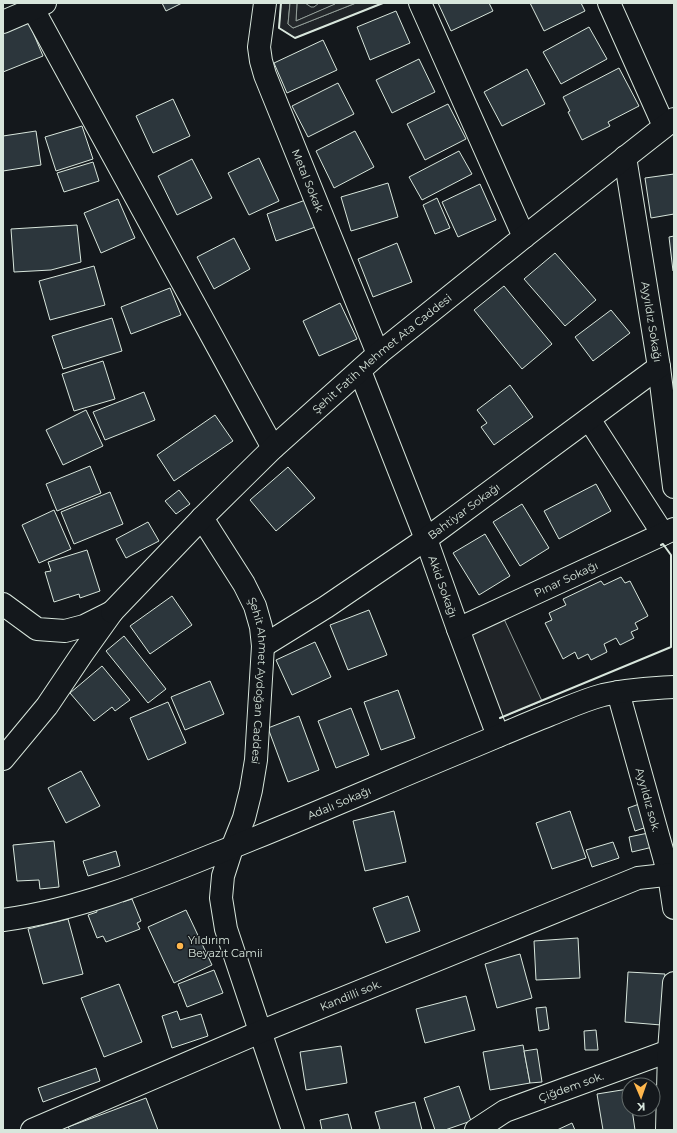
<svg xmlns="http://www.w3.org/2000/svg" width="677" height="1133" font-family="Montserrat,sans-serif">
<rect width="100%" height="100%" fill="#14181c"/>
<!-- green -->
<g fill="#202428" stroke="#939e99">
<polygon points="281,3 290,3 288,24 293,28 356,3 383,3 295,38 279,28"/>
<polygon points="297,3 305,3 311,7 314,7 319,3 335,3 336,4 296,21"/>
<polygon points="504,619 542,701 500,718 471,635"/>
</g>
<!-- parking -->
<polygon fill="#24282b" stroke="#939e99" points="290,3 297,3 296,21 335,4 335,3 356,3 293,28 288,24"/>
<!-- building -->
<g fill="#2c363c" stroke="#d8e6dc">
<polygon points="162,3 182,3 166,11"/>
<polygon points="438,3 489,3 493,11 451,31"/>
<polygon points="530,3 581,3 585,11 544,31"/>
<polygon points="396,11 410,43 370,60 357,27"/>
<polygon points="29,23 43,56 3,72 3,33"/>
<polygon points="589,27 607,59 561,84 543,52"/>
<polygon points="323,40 337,70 287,93 274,63"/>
<polygon points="419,59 435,92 392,113 376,80"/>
<polygon points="619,68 639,106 608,122 610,126 582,140 568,112 570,111 563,97"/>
<polygon points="527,69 545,104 502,126 484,92"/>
<polygon points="338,83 354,114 308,137 292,106"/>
<polygon points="173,99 190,136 153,153 136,116"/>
<polygon points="448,104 466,139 425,160 407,124"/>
<polygon points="82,126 93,159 56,171 45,137"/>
<polygon points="36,131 41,165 3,171 3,136"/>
<polygon points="355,131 374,167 334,188 316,151"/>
<polygon points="459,151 472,174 422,200 409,177"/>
<polygon points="259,158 279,201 249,215 228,173"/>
<polygon points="192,159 212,198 177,215 158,176"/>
<polygon points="93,162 99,181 64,192 57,173"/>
<polygon points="674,174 674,214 651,218 645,178"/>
<polygon points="388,183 398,217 351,231 341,197"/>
<polygon points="480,184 496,220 458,237 442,202"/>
<polygon points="311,198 321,225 276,241 267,214"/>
<polygon points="437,198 450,228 435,234 423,205"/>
<polygon points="118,199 135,238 101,253 84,213"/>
<polygon points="77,225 81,262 51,270 14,272 11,229"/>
<polygon points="674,236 674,271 673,271 669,237"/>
<polygon points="234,238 250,269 214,289 197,257"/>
<polygon points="397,243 412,282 373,297 358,259"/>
<polygon points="555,253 596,300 565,326 524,279"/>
<polygon points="94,266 105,305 50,320 39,281"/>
<polygon points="504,286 552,344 522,369 474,310"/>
<polygon points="170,288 181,315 131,334 121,307"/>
<polygon points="340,303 357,339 319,356 303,321"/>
<polygon points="611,310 630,333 593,361 575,337"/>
<polygon points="112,318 122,351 63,369 52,336"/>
<polygon points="103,361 115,399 74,411 62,374"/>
<polygon points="510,385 533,417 494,445 481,427 487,423 477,410"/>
<polygon points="144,392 155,420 105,440 93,412"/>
<polygon points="86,410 103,446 63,465 46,430"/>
<polygon points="215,415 233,441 174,481 157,455"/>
<polygon points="90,466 101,493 57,511 46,484"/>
<polygon points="288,467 315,498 276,531 250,500"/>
<polygon points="596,484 611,511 559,539 544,511"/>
<polygon points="179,490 190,504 176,514 165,501"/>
<polygon points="110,492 123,524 74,544 61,512"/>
<polygon points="522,504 549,548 520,566 493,522"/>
<polygon points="54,510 71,549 39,563 22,525"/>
<polygon points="148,522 159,541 126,558 116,539"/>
<polygon points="485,534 510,576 479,595 453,553"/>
<polygon points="87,550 100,591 80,598 79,594 54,602 45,572 51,571 48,562"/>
<polygon points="621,577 625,583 630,581 648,616 635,623 638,629 631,632 634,638 620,645 616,638 604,644 607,652 591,660 588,654 578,659 575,652 563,659 545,623 552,620 549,613 566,605 563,599 601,581 604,585"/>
<polygon points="172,596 192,625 150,654 130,626"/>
<polygon points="369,610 387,655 348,670 330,625"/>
<polygon points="124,636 166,689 148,703 106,651"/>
<polygon points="315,642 331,677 292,695 276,660"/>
<polygon points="102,666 130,700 115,711 112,707 94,721 70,693"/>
<polygon points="210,681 224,714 185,730 171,697"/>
<polygon points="398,690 415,738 381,750 364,702"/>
<polygon points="168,702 186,743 148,760 130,718"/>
<polygon points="351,708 369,755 336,768 318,721"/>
<polygon points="299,716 319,770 288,782 268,728"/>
<polygon points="81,771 100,806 66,823 48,788"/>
<polygon points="642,803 650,826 635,831 628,808"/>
<polygon points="394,811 406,862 365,871 353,821"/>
<polygon points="570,811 586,858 552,869 536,823"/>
<polygon points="653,832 657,846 632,852 629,837"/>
<polygon points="54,841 59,887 40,889 39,880 17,881 13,845"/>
<polygon points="613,842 619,858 592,867 586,850"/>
<polygon points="116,851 120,866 88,876 83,861"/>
<polygon points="408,896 420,931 386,943 373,908"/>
<polygon points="121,898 123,902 132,899 141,921 137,923 140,929 106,942 103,936 97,938 88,915 97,912 96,908"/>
<polygon points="186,910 212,965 174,983 148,927"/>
<polygon points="68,919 83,974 43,984 28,929"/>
<polygon points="578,938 580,978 536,980 534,941"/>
<polygon points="520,954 532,998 497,1008 485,964"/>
<polygon points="214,970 223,993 187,1007 178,984"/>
<polygon points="628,972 665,974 661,1025 625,1022"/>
<polygon points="119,984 142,1042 104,1057 81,998"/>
<polygon points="466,996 475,1030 425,1043 416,1009"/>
<polygon points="546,1007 549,1029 539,1031 536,1008"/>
<polygon points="177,1011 180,1020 201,1014 208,1036 172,1048 162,1016"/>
<polygon points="596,1030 598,1050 585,1050 584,1031"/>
<polygon points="523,1045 530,1083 490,1090 483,1052"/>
<polygon points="341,1046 347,1083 306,1090 300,1052"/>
<polygon points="537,1049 542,1082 530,1083 524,1051"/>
<polygon points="96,1068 100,1081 43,1102 38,1088"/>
<polygon points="459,1086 471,1121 445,1130 435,1130 424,1098"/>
<polygon points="628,1089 629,1109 632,1109 635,1130 603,1130 597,1094"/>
<polygon points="146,1098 158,1130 70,1130 68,1127"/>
<polygon points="415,1102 422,1130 375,1130 380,1129 375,1112"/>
<polygon points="348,1114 352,1130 322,1130 320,1120"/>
<polygon points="572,1123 575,1130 557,1130"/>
</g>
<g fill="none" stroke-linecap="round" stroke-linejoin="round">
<defs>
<g id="minor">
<path id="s1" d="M265,3l-6,44 2,14 4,14 113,279"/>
<polyline points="420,3 524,237"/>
<polyline points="609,3 664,126"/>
<polyline points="33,9 273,448"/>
<polyline points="3,22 33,9 45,3"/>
<path id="s2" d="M625,157l34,210 15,120"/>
<path id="s3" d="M360,371l66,168 32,90 40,107"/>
<polyline points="589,419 663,534"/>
<path id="s4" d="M202,518l42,66 11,22 6,21 2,19 -7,114 -5,30 -7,28 -12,30 -9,28 -2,22 5,31 67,201"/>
<path id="s5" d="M458,629l216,-100"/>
<path id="s6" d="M263,646l63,-39 100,-68 233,-172"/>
<path id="s7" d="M618,692l51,183 5,33"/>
<path id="s8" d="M3,920c74,-10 143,-38 212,-66 82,-32 163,-68 245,-102 29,-12 59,-25 89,-37 18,-7 35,-15 54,-20 23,-5 47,-7 71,-8"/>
<path id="s9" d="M32,1130l228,-98 378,-154 36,-4"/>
<path id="s10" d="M476,1130l29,-19 164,-60"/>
<polyline points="667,1130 669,1051 674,983"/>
</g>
<g id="major">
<polyline points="3,604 37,629 65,631 84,626 112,612 82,654 47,706 3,759"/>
<path id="s11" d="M112,612l90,-94 71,-70 105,-94 146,-117 150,-118"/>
</g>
</defs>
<!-- minor casing -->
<use href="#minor" stroke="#d8e6dc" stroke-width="24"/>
<!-- major casing -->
<use href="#major" stroke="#d8e6dc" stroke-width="24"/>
<!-- minor -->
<use href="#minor" stroke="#14181c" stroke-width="22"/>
<!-- major -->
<use href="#major" stroke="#14181c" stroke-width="22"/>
<!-- wall -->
<g stroke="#d8e6dc" stroke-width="2">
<polyline points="281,3 279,28 295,38 383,3"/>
<polyline points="500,718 671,647 671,555 663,544 661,545"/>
</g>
</g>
<!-- markers -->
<circle fill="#ffb74d" stroke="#14181c" stroke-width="1.5" cx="180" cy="946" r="4"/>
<g text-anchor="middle" stroke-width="3" stroke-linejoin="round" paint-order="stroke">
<!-- street labels -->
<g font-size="11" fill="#d8e6dc" stroke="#14181c">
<text dy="4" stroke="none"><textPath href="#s1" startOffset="187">Metal Sokak</textPath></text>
<text dy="4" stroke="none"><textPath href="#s2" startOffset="167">Ayyıldız Sokağı</textPath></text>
<text dy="4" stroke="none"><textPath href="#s11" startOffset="374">Şehit Fatih Mehmet Ata Caddesi</textPath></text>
<text dy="4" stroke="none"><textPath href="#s6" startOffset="242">Bahtiyar Sokağı</textPath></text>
<text dy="4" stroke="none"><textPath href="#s5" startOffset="119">Pınar Sokağı</textPath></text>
<text dy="4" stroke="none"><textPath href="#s3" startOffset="231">Akid Sokağı</textPath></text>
<text dy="4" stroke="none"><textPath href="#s4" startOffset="178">Şehit Ahmet Aydoğan Caddesi</textPath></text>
<text dy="4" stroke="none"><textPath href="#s7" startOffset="112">Ayyıldız sok.</textPath></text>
<text dy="4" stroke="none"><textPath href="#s8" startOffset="357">Adalı Sokağı</textPath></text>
<text dy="4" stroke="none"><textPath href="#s9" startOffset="346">Kandilli sok.</textPath></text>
<text dy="4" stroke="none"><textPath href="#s10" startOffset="105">Çiğdem sok.</textPath></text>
</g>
<!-- poi labels -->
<g font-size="11" fill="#d8e6dc" stroke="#14181c" text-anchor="start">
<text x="188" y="944">Yıldırım<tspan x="188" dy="13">Beyazıt Camii</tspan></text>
</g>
</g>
<!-- border -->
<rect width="677" height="1133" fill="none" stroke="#d8e6dc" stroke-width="8"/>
<!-- north arrow -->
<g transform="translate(641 1097) rotate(178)"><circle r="19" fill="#14181c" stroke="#626a69"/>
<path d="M0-3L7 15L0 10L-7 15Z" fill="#ffb74d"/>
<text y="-6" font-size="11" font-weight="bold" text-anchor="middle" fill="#d8e6dc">K</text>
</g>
</svg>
